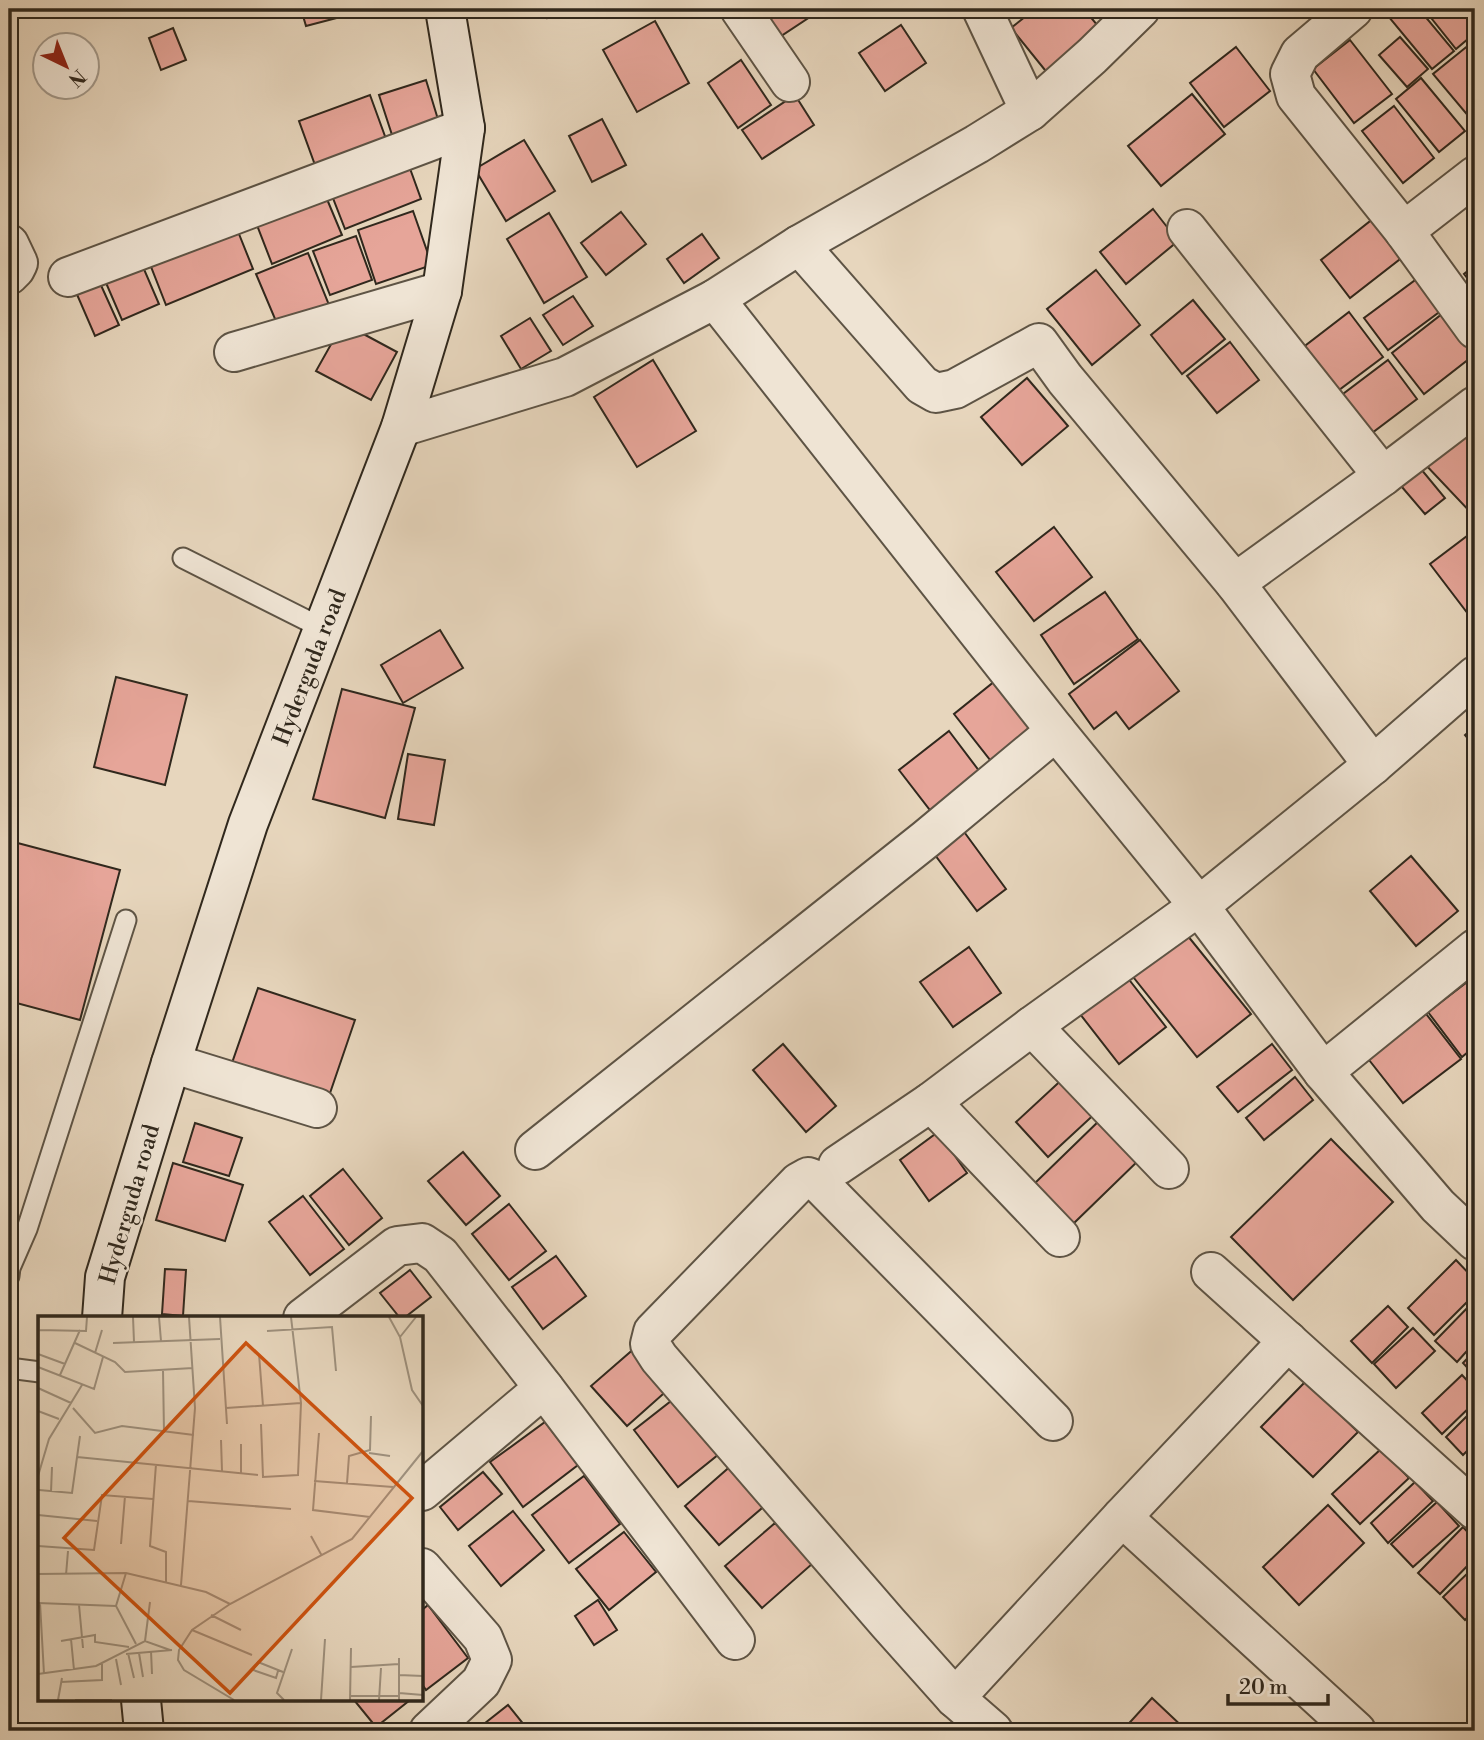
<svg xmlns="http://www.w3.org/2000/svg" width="1484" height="1740" font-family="'Libre Bodoni',serif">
<rect width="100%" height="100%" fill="#e7d6bd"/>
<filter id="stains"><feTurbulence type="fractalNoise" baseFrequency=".00286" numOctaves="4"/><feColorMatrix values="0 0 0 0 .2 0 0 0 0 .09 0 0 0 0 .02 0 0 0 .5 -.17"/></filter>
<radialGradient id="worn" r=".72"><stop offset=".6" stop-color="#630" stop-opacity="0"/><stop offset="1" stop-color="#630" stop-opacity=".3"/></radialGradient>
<!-- building -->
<g fill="#e6a599" stroke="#30281d" stroke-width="2">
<polygon points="301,9 371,9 306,26"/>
<polygon points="539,9 558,9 547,18"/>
<polygon points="754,9 822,9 775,40"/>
<polygon points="1035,9 1084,9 1103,32 1049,75 1011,28"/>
<polygon points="1397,9 1419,9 1454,51 1432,69 1388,16"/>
<polygon points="1424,9 1475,9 1475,33 1456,49"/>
<polygon points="655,21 689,83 637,112 603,50"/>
<polygon points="901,25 926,63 885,91 859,53"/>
<polygon points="173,28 186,60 161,70 149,38"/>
<polygon points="1400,37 1428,69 1407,87 1379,55"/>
<polygon points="1350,40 1392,94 1354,123 1313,69"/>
<polygon points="1470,44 1475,49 1475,124 1433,74"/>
<polygon points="1236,47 1270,91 1224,127 1190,83"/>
<polygon points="741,60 771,105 738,128 708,83"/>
<polygon points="1421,78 1465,131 1439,152 1396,99"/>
<polygon points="426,80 440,126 394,141 379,95"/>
<polygon points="1192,94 1225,134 1161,186 1128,146"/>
<polygon points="370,95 390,150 319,176 299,121"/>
<polygon points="795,95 814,125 762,159 742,130"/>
<polygon points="1394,106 1434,158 1403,183 1362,131"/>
<polygon points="602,119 626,165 592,182 569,136"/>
<polygon points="524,140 555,191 506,221 475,169"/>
<polygon points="408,163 421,199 345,229 331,193"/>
<polygon points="324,192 342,235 272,264 255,220"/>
<polygon points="1153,209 1178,241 1126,284 1100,252"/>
<polygon points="413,211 432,265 376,284 358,230"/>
<polygon points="621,212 646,244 606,275 581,243"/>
<polygon points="549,213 587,277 544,303 507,239"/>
<polygon points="1374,218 1404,256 1350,298 1321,260"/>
<polygon points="235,224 253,269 166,305 148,259"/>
<polygon points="702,234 719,258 684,283 667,259"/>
<polygon points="356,236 372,280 330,295 313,251"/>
<polygon points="137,253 159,304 122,320 100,269"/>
<polygon points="308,253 329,305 278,326 256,274"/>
<polygon points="1475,265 1475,288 1464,274"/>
<polygon points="1096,270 1140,325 1092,365 1047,309"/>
<polygon points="95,272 119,325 95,336 72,283"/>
<polygon points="1418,278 1442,310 1388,350 1364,318"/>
<polygon points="573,296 593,326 563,345 543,315"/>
<polygon points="1193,300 1225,339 1182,374 1151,335"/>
<polygon points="1349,312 1383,357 1331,396 1297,352"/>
<polygon points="1442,314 1474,355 1424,394 1392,353"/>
<polygon points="530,318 551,351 521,369 501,336"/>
<polygon points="343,323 397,352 371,400 316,371"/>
<polygon points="1230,342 1259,380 1217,413 1187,376"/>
<polygon points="653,360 696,431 637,467 594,397"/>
<polygon points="1388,360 1417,399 1364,439 1335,400"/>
<polygon points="1027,378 1068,426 1022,465 981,417"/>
<polygon points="1461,428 1475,443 1475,517 1423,462"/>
<polygon points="1416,463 1445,498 1425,514 1396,480"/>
<polygon points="1054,527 1092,577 1034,621 996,572"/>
<polygon points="1471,533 1475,539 1475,623 1430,564"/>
<polygon points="1105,592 1138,639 1074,684 1041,635"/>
<polygon points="440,630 463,668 403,703 381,665"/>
<polygon points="1140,640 1179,691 1129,729 1116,712 1094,729 1069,694"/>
<polygon points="116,677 187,695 165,785 94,767"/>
<polygon points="995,681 1035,733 994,765 954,714"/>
<polygon points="342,689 415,708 385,818 313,799"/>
<polygon points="1475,726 1475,747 1465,735"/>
<polygon points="949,731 983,776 933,814 899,770"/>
<polygon points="408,754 445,760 434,825 398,819"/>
<polygon points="962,829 1006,889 977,911 932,851"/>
<polygon points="10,841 120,870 80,1020 9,1001"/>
<polygon points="1411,856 1458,911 1416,946 1370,891"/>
<polygon points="1179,925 1251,1014 1197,1057 1126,968"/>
<polygon points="969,947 1001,993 953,1027 920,982"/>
<polygon points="1475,976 1475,1046 1462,1057 1428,1012"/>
<polygon points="1127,977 1166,1027 1119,1064 1080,1014"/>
<polygon points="258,988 355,1020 329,1096 232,1063"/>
<polygon points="1420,1006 1461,1059 1403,1103 1362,1051"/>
<polygon points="783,1044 836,1106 806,1132 753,1070"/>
<polygon points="1272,1044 1292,1070 1238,1112 1217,1087"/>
<polygon points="1068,1074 1100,1109 1048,1157 1016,1122"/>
<polygon points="1295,1077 1313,1100 1264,1140 1246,1118"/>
<polygon points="1103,1117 1142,1157 1073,1224 1034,1184"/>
<polygon points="195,1123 242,1138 229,1176 183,1162"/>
<polygon points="938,1132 967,1173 929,1201 900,1160"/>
<polygon points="1331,1139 1393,1202 1293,1300 1231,1237"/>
<polygon points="463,1152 500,1196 466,1225 428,1181"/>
<polygon points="173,1163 243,1185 225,1241 156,1220"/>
<polygon points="343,1169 382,1218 349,1245 310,1196"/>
<polygon points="303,1196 344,1249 310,1275 269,1222"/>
<polygon points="509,1204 546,1251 509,1280 472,1234"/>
<polygon points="556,1256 586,1296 543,1329 512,1287"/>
<polygon points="1456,1260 1475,1280 1475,1294 1434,1335 1408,1308"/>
<polygon points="165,1269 186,1270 183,1316 162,1314"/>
<polygon points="410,1270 431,1297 404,1318 400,1318 380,1293"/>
<polygon points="1475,1300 1475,1342 1457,1362 1435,1341"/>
<polygon points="1388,1306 1408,1327 1372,1363 1351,1341"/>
<polygon points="1413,1328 1435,1351 1396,1388 1374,1364"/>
<polygon points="636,1347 671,1387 627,1426 591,1386"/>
<polygon points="1475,1350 1475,1376 1463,1363"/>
<polygon points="1462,1375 1475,1389 1475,1402 1442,1434 1422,1413"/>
<polygon points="1306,1381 1358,1432 1313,1477 1261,1427"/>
<polygon points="680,1394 724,1450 678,1487 634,1430"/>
<polygon points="1475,1408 1475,1443 1463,1455 1446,1437"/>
<polygon points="545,1422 578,1465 523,1507 490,1462"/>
<polygon points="1381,1449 1409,1478 1360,1524 1332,1494"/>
<polygon points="733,1464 768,1503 719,1545 685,1506"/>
<polygon points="483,1472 502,1494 458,1530 440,1507"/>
<polygon points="584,1476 620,1524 569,1563 532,1515"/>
<polygon points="1415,1482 1433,1501 1388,1543 1371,1523"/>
<polygon points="1437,1502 1459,1526 1413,1567 1391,1544"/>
<polygon points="1328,1505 1364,1543 1299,1605 1263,1567"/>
<polygon points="513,1511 544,1550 501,1586 469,1546"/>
<polygon points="775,1523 812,1564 762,1608 725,1566"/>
<polygon points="1463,1527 1475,1540 1475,1558 1440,1594 1418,1573"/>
<polygon points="624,1532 656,1572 609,1610 576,1569"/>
<polygon points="1475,1566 1475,1610 1465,1620 1443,1597"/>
<polygon points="598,1600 617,1630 594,1645 575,1616"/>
<polygon points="428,1605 468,1658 426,1690 422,1684 422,1610"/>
<polygon points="1152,1698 1187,1731 1122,1731"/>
<polygon points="354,1700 410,1700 376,1727"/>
<polygon points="508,1705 529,1731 475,1731"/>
</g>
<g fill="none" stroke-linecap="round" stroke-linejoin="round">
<defs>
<g id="lane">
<polyline points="183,558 324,629"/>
<polyline points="9,1276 10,1268 27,1229 126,920"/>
<polyline points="9,1368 40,1372"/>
</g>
<g id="street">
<polyline points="740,9 790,82"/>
<polyline points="982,9 1030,111"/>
<polyline points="1353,9 1300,54 1290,74 1296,96 1404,231 1475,329"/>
<polyline points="1187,229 1383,476"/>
<polyline points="1404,231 1475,176"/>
<polyline points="9,244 18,263 15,269 9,275"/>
<polyline points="799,245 922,385 936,393 955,389 1039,343 1065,379 1235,583 1373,765"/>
<polyline points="68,277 465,128"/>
<polyline points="715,299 1056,731 1199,906 1323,1072 1438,1206 1475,1241"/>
<polyline points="234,352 442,291"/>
<polyline points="401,427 565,377 715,299 799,245 977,144 1030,111 1092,56 1140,9"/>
<polyline points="1235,583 1383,476 1475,406"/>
<polyline points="1032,1026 1169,1169"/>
<polyline points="171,1063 317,1108"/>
<polyline points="1323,1072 1475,949"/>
<polyline points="931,1102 1060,1237"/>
<polyline points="535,1150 926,839 1056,731"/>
<polyline points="838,1165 931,1102 1032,1026 1199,906 1373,765 1475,676"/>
<polyline points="1211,1272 1475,1510"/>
<polyline points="303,1318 397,1246 422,1243 440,1255 544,1388 735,1640"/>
<polyline points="422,1491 544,1388"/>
<polyline points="1122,1517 1356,1731"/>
<polyline points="422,1568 483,1638 492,1660 481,1682 429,1731"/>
<polyline points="955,1698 1122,1517 1288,1341"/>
<polyline points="993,1731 955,1698 888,1623 659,1358 650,1344 653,1332 799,1182 808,1177 816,1180 1053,1421"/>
</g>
<g id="secondary">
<polyline points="102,1318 105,1277 171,1063 248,824 401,427 442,291 465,128 445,9"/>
<polyline points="141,1700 144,1731"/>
</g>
</defs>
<!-- lane casing -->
<use href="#lane" stroke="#5e5445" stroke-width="23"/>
<!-- street casing -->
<use href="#street" stroke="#5e5445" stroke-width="42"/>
<!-- secondary casing -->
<use href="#secondary" stroke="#30281d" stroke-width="42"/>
<!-- lane -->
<use href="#lane" stroke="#efe4d4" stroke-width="19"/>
<!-- street -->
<use href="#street" stroke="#efe4d4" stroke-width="38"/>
<!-- secondary -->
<use href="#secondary" stroke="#efe4d4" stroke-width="38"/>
</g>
<g text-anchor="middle" stroke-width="5" stroke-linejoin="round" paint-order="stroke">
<!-- street labels -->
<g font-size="23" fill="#30281d" stroke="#efe4d4">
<text transform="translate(309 667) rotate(-69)" y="8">Hyderguda road</text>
<text transform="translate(129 1204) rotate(-74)" y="8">Hyderguda road</text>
</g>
</g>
<!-- overview -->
<g transform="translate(38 1316)">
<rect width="385" height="385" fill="#e7d6bd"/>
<path fill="none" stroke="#9e907d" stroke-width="2" d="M95,1l1,25M121,1l2,24M182,1l7,107M351,1l11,20 12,53 11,16M1,14l47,1 1,-14M229,15l65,-4 4,44M362,21l16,-20M37,27l40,19 10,10 68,-4M75,27l107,-4M57,37l7,-23M0,38l1,-37M0,38l27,10M221,38l4,52M0,51l56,22 9,-32M125,54l1,63M22,59l20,-45M0,72l33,15M35,92l22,25 27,-7 72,9M188,92l75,-5M0,95l21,8M223,108l2,53 35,-2 3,-72 -10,-86M281,117l-6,77 57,7M183,124l1,31M203,128v29M331,137l21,3M39,141l181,18M118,148l-6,82 16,6v30M0,160l11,-37 33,-54M276,165l79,6M309,167l2,-27 21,-6 1,-34M1,174l33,3 8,-57M13,176l1,-25M150,185l103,8M0,199l59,6M273,220l11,20M83,228l4,-48M0,230l56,4 8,-55 51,4M88,257l-10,33 20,38M0,258l88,-1 80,19 24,12M28,259l2,-24M143,269l14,-177 -6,-91M0,287l78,3M2,287l4,71M41,289l4,43M173,299l30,15M154,314l60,25M33,323l3,31M23,325l34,-6v7l34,5M107,325l5,-39M113,335l1,23M90,337l6,25M101,337l4,24M88,338l46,-4M361,342v42M78,343l5,26M313,351l48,-3M240,355l-2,7 -23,-8 5,-8 25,10M0,358l58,-8 49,-25 25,9M361,359l24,1M23,366l41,-2v-16M361,377l24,2M312,380h49M20,384l4,-22M37,384h37M196,384l-50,-30 -6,-10 1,-10 13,-20 38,-26 122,-65 71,-88M246,384l-7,-7 15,-44M283,384l4,-61M312,384l1,-52M341,384l2,-32"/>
<path fill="#cc520f" fill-opacity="0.15" stroke="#cc520f" stroke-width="3.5" d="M208,27l166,155 -182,195 -166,-155z"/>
<rect width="385" height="385" fill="none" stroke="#30281d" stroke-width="3.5"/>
</g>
<!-- margin -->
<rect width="1484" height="1740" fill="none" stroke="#e7d6bd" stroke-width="35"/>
<rect x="10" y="10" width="1463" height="1719" fill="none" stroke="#30281d" stroke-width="3.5"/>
<rect x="18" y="18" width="1449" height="1705" fill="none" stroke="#30281d" stroke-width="2"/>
<!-- north arrow -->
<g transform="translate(66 66) rotate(137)"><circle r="33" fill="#efe4d4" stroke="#a3998b" stroke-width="2"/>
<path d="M0-5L12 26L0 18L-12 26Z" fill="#8f2418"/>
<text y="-10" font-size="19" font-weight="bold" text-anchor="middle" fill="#30281d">N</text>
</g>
<!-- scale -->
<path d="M1228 1694v10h100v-10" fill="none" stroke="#30281d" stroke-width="3.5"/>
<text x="1239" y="1694" font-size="21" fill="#30281d" stroke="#efe4d4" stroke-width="5" paint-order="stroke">20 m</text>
<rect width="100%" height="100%" filter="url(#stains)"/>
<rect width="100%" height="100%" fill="url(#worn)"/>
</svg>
